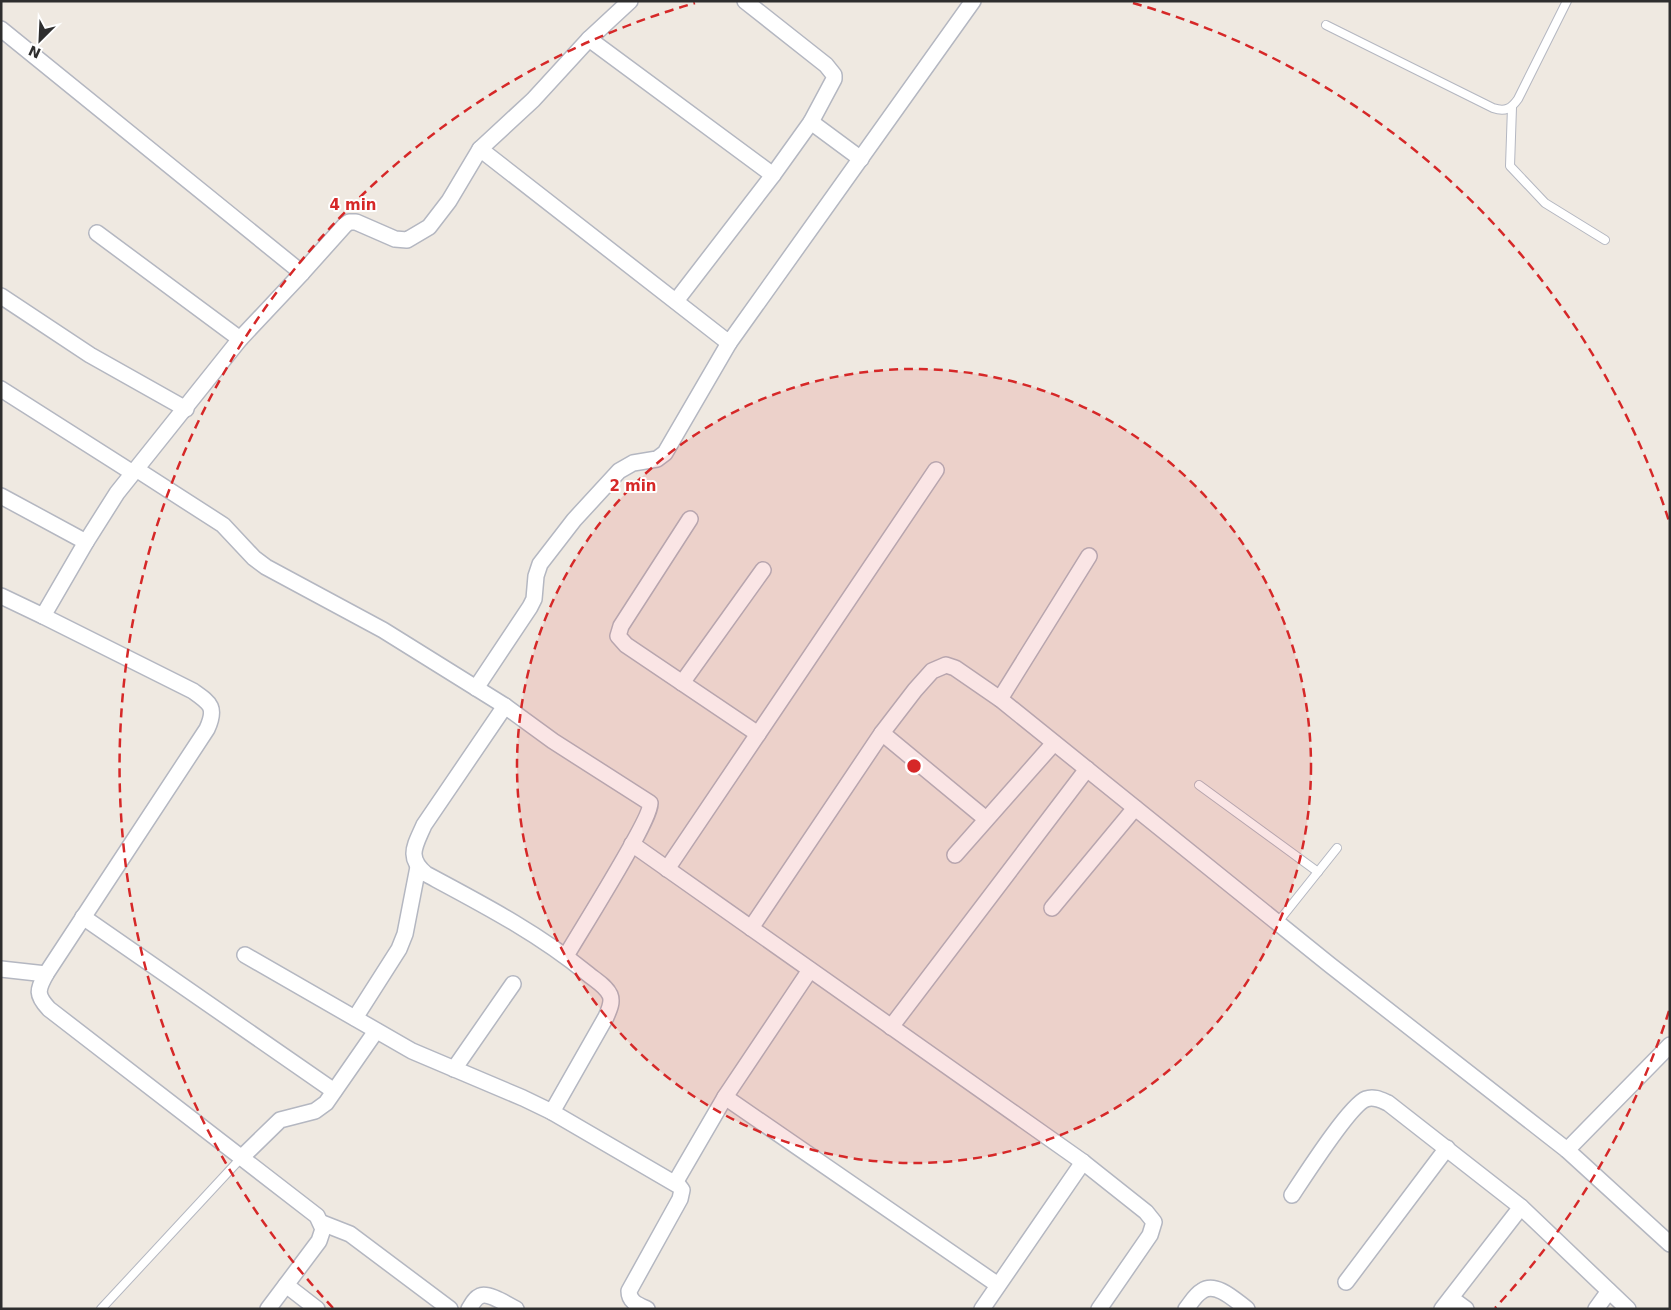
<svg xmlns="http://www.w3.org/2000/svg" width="1671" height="1310" font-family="'DejaVu Sans',sans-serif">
<rect width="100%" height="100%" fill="#efe9e1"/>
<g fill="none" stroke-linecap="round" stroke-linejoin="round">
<defs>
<g id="service">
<path d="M1326,25l167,83c12,4 18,1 25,-9l49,-98"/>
<polyline points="1512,107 1510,166 1545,203 1605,240"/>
<polyline points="1199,785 1318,872"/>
<polyline points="1278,922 1337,848"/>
<polyline points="101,1309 242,1157"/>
</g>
<g id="minor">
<polyline points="1,29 302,273 240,339 117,493 86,542 43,616 1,596"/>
<polyline points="589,39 773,175"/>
<polyline points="811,122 861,159"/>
<polyline points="480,149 729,343 973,1"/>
<polyline points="97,233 240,339"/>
<polyline points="302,273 345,225 349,222 356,222 395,239 407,240 429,227 449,201 480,149 533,100 589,39 630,1"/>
<polyline points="1,296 90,355 186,409"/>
<polyline points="676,301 773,175 811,122 834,79 834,75 826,65 745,1"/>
<polyline points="1,389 133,473"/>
<path d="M136,469l87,56 31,33 12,9 117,63 122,76 48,35 97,62c3,14 -72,132 -84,153"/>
<polyline points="1,496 86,542"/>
<polyline points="690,519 621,626 618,636 626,645 758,734"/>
<path d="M43,616l150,75c17,12 24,16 14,38l-161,245c-9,16 -10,21 3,35l268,207 6,13 -4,12 -51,68"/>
<polyline points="682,683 763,570"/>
<polyline points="476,688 530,607 534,599 536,576 540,564 574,520 619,471 633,463 657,459 665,453 729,343"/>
<polyline points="1000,699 1089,556"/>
<path d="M505,706l-81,119c-9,21 -18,32 2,49 56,30 112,59 162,100 7,6 18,12 22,21 3,7 -1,15 -4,22l-54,95"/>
<polyline points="882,733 986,819"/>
<polyline points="632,844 1083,1162 1146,1212 1154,1222 1150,1235 1099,1309"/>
<polyline points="955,855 1054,743"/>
<polyline points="667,869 936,470"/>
<polyline points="1052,908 1135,808"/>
<polyline points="83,917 334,1091"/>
<polyline points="751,928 882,733 915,690 932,671 946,665 955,668 1000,699 1330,965 1567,1150 1670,1244"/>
<path d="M245,955l167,96 111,47 29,14 127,74 3,4 -2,9 -51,92c0,11 9,14 18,18"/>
<polyline points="1,969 46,974"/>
<polyline points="355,1018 399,949 405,934 418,867"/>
<polyline points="891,1027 1087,769"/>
<polyline points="454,1069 513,984"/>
<polyline points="725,1097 998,1285"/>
<polyline points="1567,1150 1670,1045"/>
<polyline points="242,1157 280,1120 315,1111 326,1103 376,1031"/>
<polyline points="675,1183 725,1097 810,970"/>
<path d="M1292,1195c12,-18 58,-90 74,-96 8,-3 15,1 22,4l133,104 107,102"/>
<polyline points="322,1223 350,1234 450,1309"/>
<polyline points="1346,1282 1447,1148"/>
<polyline points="286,1285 317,1309"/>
<polyline points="1451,1298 1466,1309"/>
<path d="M469,1309c3,-5 6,-11 11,-13 8,-4 28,9 36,13"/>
<polyline points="982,1309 1083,1162"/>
<path d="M1186,1309c5,-6 9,-14 16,-18 14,-10 34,10 45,18"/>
<polyline points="1442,1309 1521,1207"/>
<polyline points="1596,1309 1609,1291"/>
</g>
</defs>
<!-- service casing -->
<use href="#service" stroke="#b4b7c1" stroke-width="10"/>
<!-- minor casing -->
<use href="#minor" stroke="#b4b7c1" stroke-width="18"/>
<!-- service -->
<use href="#service" stroke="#fff" stroke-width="8"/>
<!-- minor -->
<use href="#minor" stroke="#fff" stroke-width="15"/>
</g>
<!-- distance rings -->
<circle cx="914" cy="766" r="397" fill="#d62828" fill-opacity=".12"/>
<g fill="none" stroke="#d62828" stroke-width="2.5" stroke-dasharray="9 6">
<circle cx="914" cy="766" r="397"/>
<path d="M1669 1011A794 794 0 0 1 1495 1308M333 1308A794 794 0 0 1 695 3M1133 3A794 794 0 0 1 1669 521"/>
</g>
<circle cx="914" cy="766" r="8" fill="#d62828" stroke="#fff" stroke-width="2.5"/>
<g font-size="15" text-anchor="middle" font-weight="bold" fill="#d62828" stroke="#fff" stroke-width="4" stroke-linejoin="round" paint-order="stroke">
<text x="353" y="210">4 min</text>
<text x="633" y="491">2 min</text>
</g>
<!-- border -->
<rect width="1671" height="1310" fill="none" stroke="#2e2e2e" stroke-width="5"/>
<!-- north arrow -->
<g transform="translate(40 40) rotate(204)" stroke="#ffffff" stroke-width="4" paint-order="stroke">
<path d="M0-4L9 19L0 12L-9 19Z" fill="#2e2e2e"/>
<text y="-8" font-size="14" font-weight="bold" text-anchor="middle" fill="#2e2e2e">N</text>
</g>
</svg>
